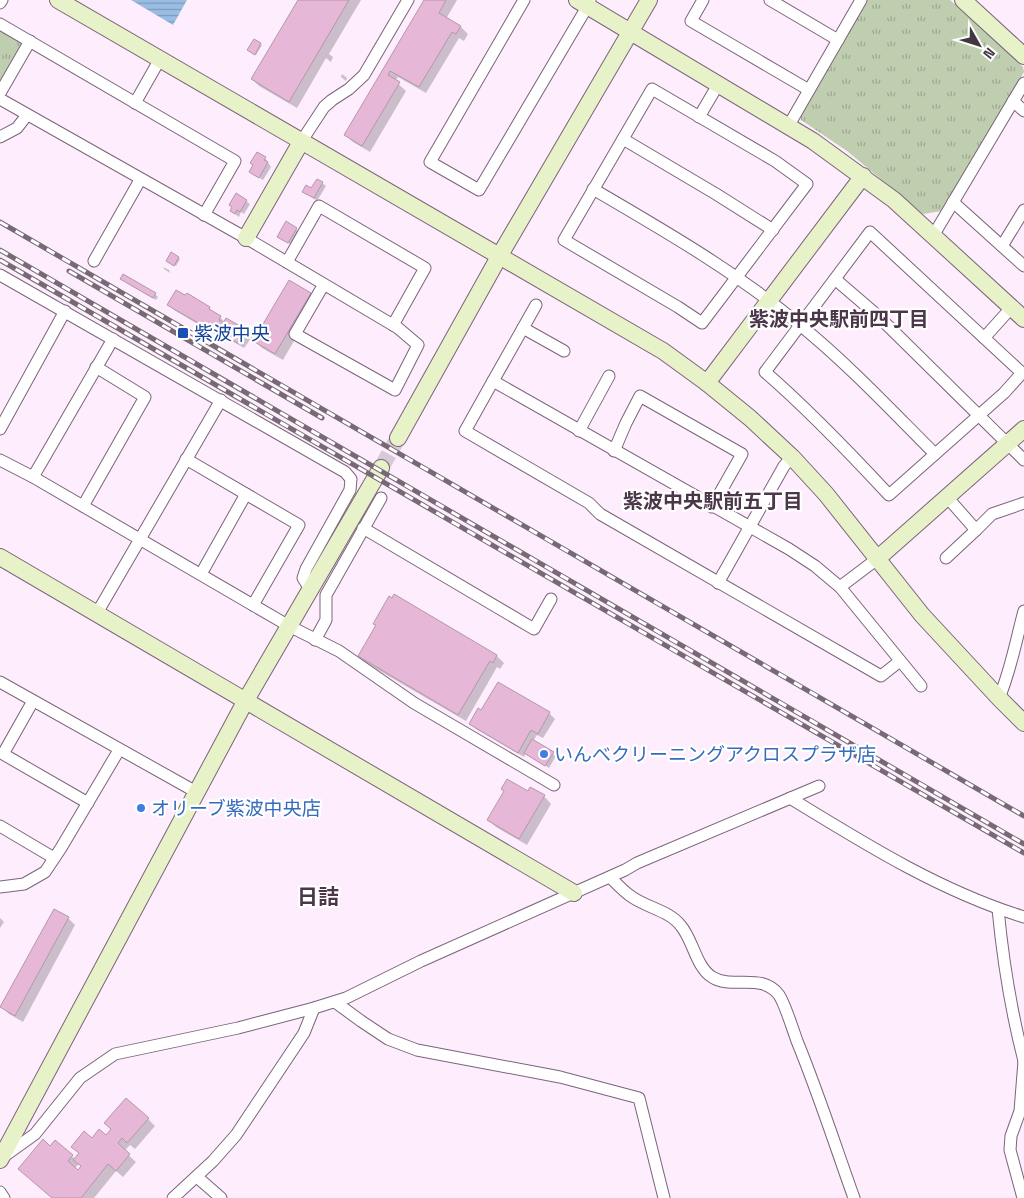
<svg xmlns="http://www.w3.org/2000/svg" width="1024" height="1198" font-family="'Space Grotesk','Noto Sans JP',sans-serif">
<defs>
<pattern id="grass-tufts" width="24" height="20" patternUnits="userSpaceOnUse" patternTransform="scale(1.25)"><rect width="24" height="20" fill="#c0ceb0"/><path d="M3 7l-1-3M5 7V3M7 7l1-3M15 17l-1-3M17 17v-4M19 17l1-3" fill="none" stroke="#9ea891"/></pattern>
<pattern id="water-rules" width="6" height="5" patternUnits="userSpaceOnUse" patternTransform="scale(1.25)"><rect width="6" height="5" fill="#9abde4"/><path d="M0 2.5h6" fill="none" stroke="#7f9aba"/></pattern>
</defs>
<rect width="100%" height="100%" fill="#feeefd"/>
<!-- grass -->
<g fill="url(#grass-tufts)">
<polygon points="867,0 950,0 1023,67 1024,72 942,211 923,214 847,151 801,120 800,115"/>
<polygon points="0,29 20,40 21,44 0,81"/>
</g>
<!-- water -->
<polygon fill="url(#water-rules)" points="131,0 187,0 173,25"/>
<!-- shadow -->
<g fill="#0003" fill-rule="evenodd">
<polygon points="299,0 361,0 329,54 333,57 331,62 326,58 297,108 259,86 252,79"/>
<polygon points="426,0 457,0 446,19 461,27 468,34 464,41 459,38 426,93 398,77 395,81 406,91 370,152 353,142 346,135"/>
<polygon points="254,40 262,45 256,55 250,51"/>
<polygon points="342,74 347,78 346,81 341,77"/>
<polygon points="265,158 271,167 263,180 250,172"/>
<polygon points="322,183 326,186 317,201 303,191"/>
<polygon points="246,201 250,204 244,214 241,212 239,217 231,211"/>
<polygon points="296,229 299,232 292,245 282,240"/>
<polygon points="172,254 180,259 176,266 169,262"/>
<polygon points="163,267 169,270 170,273 164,269"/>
<polygon points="125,282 155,294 158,297 156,300"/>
<polygon points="310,294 317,301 283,360 262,348 255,341"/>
<polygon points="169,305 209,308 225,322 226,320 246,331 252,337 244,348 225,337 220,332 218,336 174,310"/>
<polygon points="394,596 497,656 504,663 500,669 497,667 466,721 366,663 359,656"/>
<polygon points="498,684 549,713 555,719 543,738 537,735 533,741 556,756 549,768 526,753 524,757 476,729 471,723 482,712"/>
<polygon points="528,793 544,796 551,804 527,845 496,827 488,820"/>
<polygon points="0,918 4,922 0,928"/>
<polygon points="68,918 75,925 23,1022 9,1014 2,1007"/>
<path d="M148,1119l7,7 -20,23 -5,-4 -6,6 12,11 -13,15 -7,-6 -22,27h-41l-3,-50 5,-6 20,17 17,-19 14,-3zM79,1164l3,3 -4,4 -3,-3z"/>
</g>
<!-- building -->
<g fill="#e6b7d7" stroke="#b397aa">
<polygon points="298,0 349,0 289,102 251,79"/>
<polygon points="424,0 446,0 439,13 461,26 456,34 452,32 419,87 390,71 388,75 400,82 362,146 344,135"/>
<polygon points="254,39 261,43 255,55 247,50"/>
<polygon points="257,152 266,157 264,160 268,162 259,178 249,172 253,165 250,163"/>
<polygon points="317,179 323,182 314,198 302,192 306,185 311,188"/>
<polygon points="236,193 247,200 240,212 237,210 235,214 230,211 232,207 229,205"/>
<polygon points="286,221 297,228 288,243 277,237"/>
<polygon points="171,252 179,257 174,266 166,261"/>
<polygon points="123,274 156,293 153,298 120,279"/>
<polygon points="289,280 311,293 275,354 253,341"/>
<polygon points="176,290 185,295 187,293 210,307 209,309 221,316 219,320 223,323 226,318 247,330 239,344 218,332 219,329 215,327 212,331 167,305"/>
<polygon points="394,594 497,655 493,663 490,661 458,715 358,656 376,625 373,624 389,596 392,598"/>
<polygon points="498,682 550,712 538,734 531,730 518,753 469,724 478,708 481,710"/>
<polygon points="532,739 554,752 545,766 524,753"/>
<polygon points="507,779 528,791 530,787 545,795 519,839 487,820 504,791 501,789"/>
<polygon points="54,909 69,917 15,1016 0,1007"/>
<polygon points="126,1098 149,1118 127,1143 122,1138 118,1143 130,1154 116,1171 108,1164 81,1198 52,1198 18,1169 43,1139 50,1146 55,1140 73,1155 68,1161 78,1170 81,1166 73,1160 79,1153 71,1147 84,1131 92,1138 99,1129 106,1135 111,1129 104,1123"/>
</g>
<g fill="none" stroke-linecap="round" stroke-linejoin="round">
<!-- secondary-tunnel -->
<polyline stroke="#d8c9d7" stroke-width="16" stroke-dasharray="16 8" stroke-linecap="butt" points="381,468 398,438"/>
<defs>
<g id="street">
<polyline points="524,0 430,162 479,190 590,2"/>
<polyline points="703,0 691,21 809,90"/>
<polyline points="770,0 838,40"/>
<polyline points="0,3 2,0"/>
<polyline points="0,24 235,161 204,215"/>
<polygon points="652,89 775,161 807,184 702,323 678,307 564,240"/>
<polyline points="0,93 30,41"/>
<polyline points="0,99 246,238 398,328 418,345 395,390 295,334 324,284"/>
<polyline points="1013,101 1024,111"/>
<polyline points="135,103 160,59"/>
<polyline points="699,117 719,83"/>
<polyline points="789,125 861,0"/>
<polyline points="0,137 17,128 27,115"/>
<polyline points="623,139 716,194 773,230"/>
<polyline points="301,142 324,107 332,100 349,89 364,75 408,0"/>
<path d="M593,189c72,42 143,83 207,136 48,39 91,85 135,129"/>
<polyline points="953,202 1024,266"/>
<path d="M870,232l152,141 -18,20 -115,102c-40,-43 -80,-85 -124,-123z"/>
<polyline points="933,236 1024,83"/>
<polyline points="1002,246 1024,210"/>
<polyline points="94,261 140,180"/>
<polyline points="287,262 319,206 425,268 393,325"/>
<polyline points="0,275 345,472 351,479 350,490 306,569 303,578 310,589"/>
<polyline points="835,279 878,316 1024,460"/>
<polyline points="523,328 564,351"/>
<polyline points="984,338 1011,308"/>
<polyline points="493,381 536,305"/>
<polyline points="0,429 65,311"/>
<polyline points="579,431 609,376"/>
<polyline points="614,451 626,423 640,396 742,454 712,507"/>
<polyline points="186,459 299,525 253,605"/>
<polyline points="0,460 33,477 289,626 339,651 414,703 554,785"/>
<polyline points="33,477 113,339"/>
<polyline points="947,497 976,530 992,514 1024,503"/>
<polyline points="83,506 145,397 96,367"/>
<polyline points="363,528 534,629 551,599"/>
<polyline points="946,558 976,530"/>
<polyline points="877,559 840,587 815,566 789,549 493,381 465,431 589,503 600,514 881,676 900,661"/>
<polyline points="201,574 246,494"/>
<polyline points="718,583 784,466 792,457"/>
<polyline points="840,587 921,686"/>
<polyline points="97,613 221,400"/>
<polyline points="315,640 326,620 326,595 381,498"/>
<polyline points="0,682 198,793"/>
<path d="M999,698c12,-28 17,-58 25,-87"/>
<polyline points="33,701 3,754 88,803"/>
<path d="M790,798c75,46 150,93 234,119"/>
<polyline points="0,826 54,858"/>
<path d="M610,877c7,7 14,15 22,20 16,11 38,14 49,29 12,14 15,41 31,51 20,13 50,-5 67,18 6,9 14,35 18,46 21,51 38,104 57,157"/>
<polyline points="0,887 24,884 45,872 61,848 119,750"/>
<path d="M998,909c5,52 13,102 26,152"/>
<polyline points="335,1002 361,1021 388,1039 417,1050 560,1077 639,1098 664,1198"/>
<polyline points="3,1157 35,1134 80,1078 115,1054 238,1028 314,1008 346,998 421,961 625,870 637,863 819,786"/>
<polyline points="197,1177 221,1198"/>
<polyline points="0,1192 4,1198"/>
<polyline points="173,1198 213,1161 236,1135 304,1033 314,1008"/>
<polyline points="1023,1198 1010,1150 1011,1136 1020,1111 1024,1061"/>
</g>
<g id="secondary">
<polyline points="58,0 663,351 707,383 750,418 792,457 826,494 922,615 999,698 1024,723"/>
<polyline points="577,0 813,141 894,200 1024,319"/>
<polyline points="963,0 1024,56"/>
<polyline points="246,238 301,142"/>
<polyline points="707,383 863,176"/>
<polyline points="398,438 500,255 649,0"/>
<polyline points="0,557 574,893"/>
<polyline points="877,559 1024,429"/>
<polyline points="0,1160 246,700 381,468"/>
</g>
</defs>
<!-- street casing -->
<use href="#street" stroke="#7a647a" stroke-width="13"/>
<!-- secondary casing -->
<use href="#secondary" stroke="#7a647a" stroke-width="18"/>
<!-- street -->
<use href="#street" stroke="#fff" stroke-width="11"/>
<!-- secondary -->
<use href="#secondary" stroke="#e8f2c8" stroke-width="16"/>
<defs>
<g id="rail">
<polyline points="0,222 1024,816"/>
<polyline points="0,250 1024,844"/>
<polyline points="0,260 1024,853"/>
<polyline points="69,271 322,418"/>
</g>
</defs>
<!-- rail casing -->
<use href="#rail" stroke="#776a76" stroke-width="5"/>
<!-- rail -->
<use href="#rail" stroke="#fff" stroke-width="3" stroke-dasharray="9" stroke-linecap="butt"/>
</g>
<!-- markers -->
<rect fill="#1a4fb4" stroke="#fff" stroke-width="2" x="177" y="327" width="12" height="12" rx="2.5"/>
<g fill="#3f7fe0" stroke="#fff" stroke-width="2">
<circle cx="544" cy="754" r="5"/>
<circle cx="141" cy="808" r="5"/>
</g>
<g text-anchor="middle" stroke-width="4.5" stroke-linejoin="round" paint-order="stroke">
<!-- transit labels -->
<g font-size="19" fill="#164399" stroke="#fff" text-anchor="start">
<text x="194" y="340">紫波中央</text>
</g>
<!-- shop labels -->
<g font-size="19" fill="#366cbe" stroke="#fff" text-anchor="start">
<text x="554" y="761">いんべクリーニングアクロスプラザ店</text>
<text x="151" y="815">オリーブ紫波中央店</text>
</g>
<!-- neighbourhood labels -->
<g font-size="20" font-weight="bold" fill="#4b364a" stroke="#fff">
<text x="839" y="326">紫波中央駅前四丁目</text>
<text x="713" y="508">紫波中央駅前五丁目</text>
</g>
<!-- quarter labels -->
<g font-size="21" font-weight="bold" fill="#4b364a" stroke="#fff">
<text x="318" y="904">日詰</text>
</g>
</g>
<!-- north arrow -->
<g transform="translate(979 45) rotate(129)" stroke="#ffffff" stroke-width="4" paint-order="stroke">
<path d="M0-4L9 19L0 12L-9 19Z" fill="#423741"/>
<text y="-8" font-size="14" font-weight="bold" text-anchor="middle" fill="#423741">N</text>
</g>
</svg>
